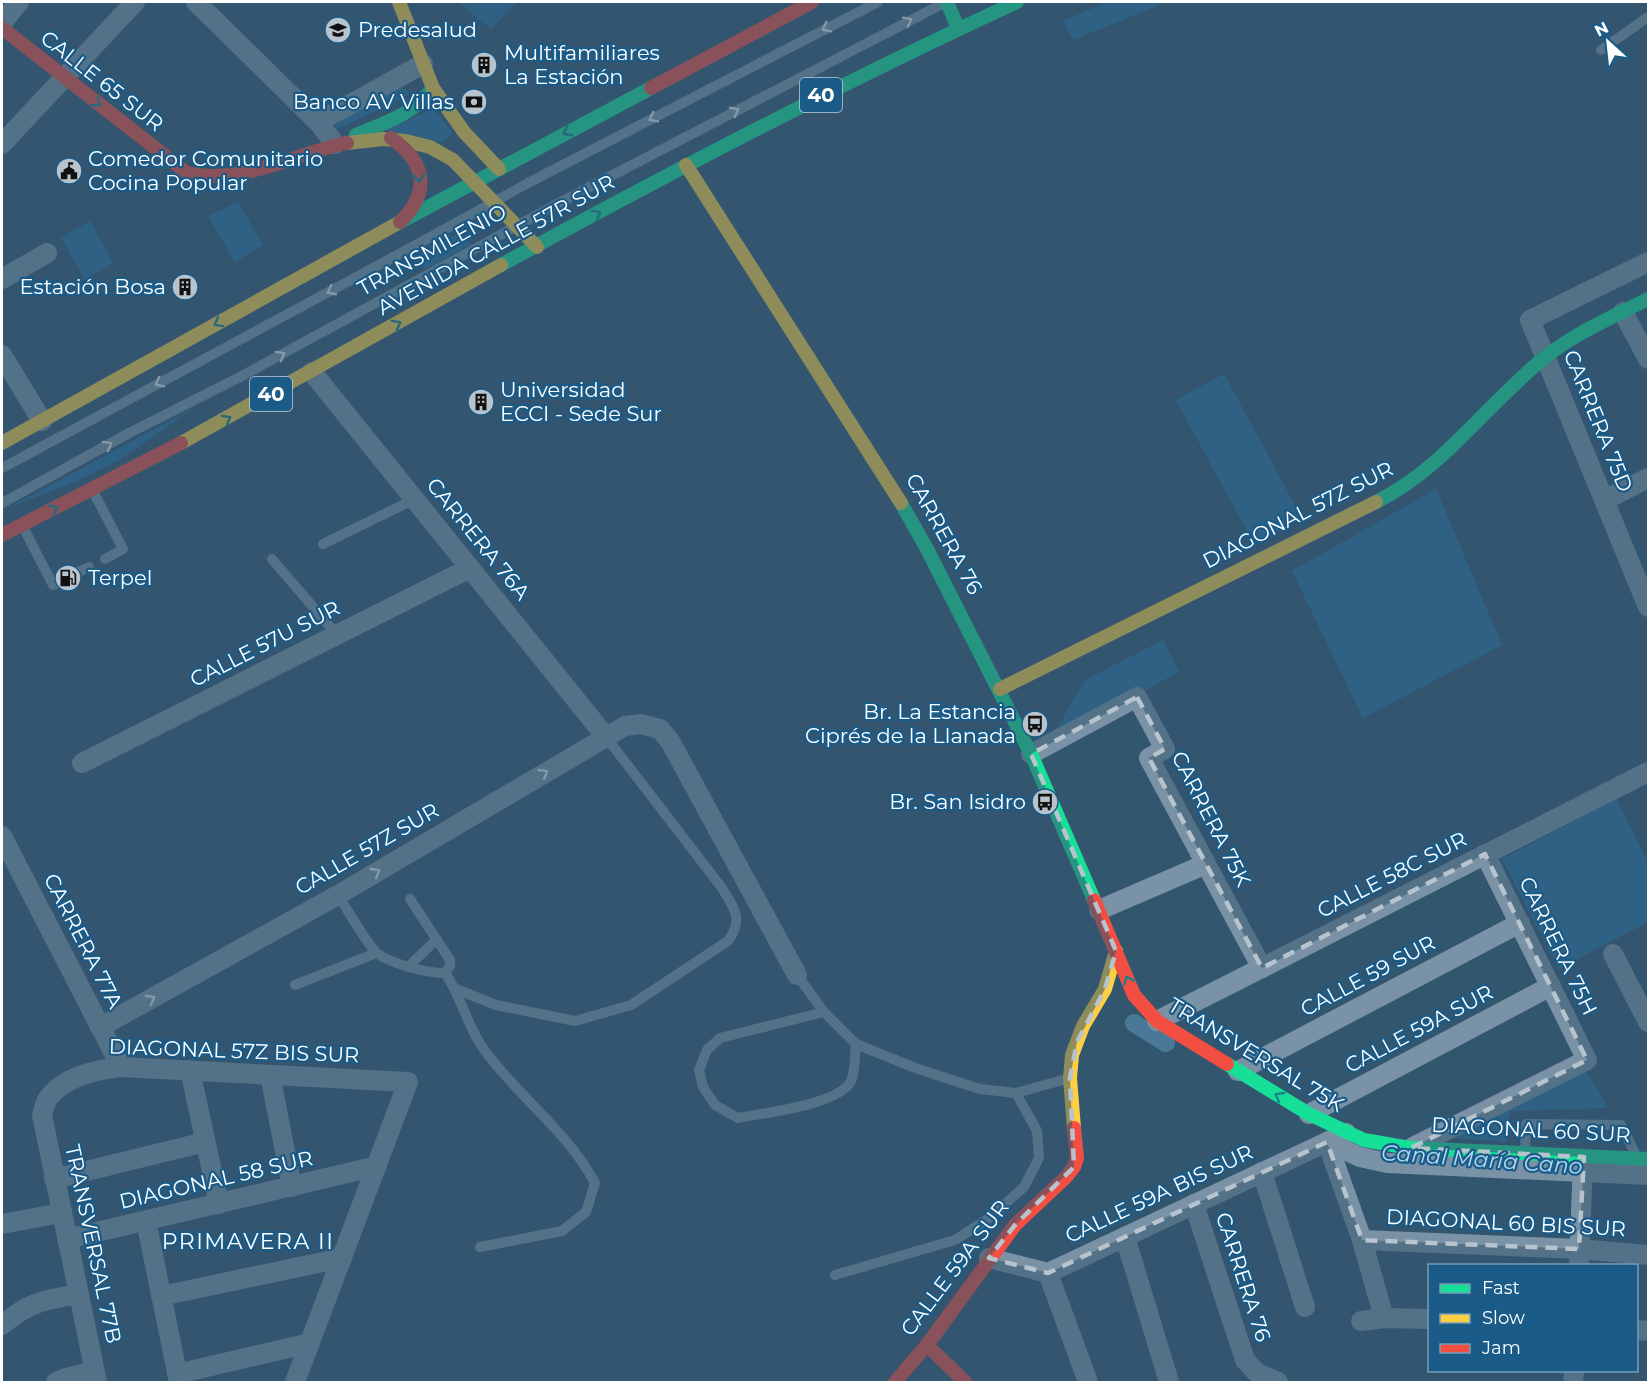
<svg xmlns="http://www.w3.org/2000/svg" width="1650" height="1384" font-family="Montserrat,sans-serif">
<rect width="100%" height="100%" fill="#33566f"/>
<!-- green -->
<g fill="#2b709e">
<polygon points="458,2 517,2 491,29"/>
<polygon points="1107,2 1158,2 1160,5 1073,40 1063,21"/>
<polygon points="401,88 405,89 408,93 406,97 337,129 333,120"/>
<polygon points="433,109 453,132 444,142 385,130"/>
<polygon points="238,202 263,245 235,262 208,216"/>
<polygon points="90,221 113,263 85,279 61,238"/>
<polygon points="462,231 470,245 424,270 416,257"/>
<polygon points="1224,374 1302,518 1254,544 1176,400"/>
<polygon points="194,408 119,460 77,481 8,508"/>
<polygon points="1436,489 1502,645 1363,718 1292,571"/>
<polygon points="1163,640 1179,672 1050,740 1085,680"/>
<polygon points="1616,799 1648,862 1648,922 1559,969 1502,859"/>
<polygon points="1583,1066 1608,1108 1510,1111 1506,1142 1442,1137"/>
</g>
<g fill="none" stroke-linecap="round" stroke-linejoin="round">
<!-- canal -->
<polyline stroke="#4a7998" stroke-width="18" points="1134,1023 1166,1043"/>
<!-- lane -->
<g stroke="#7a92a5" stroke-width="10">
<polyline points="1601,50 1648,17"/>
<polyline points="2,468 438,233 528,183 878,2"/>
<polyline points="94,493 123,549 105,559"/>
<polyline points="2,503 131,432 240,377 559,203 944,3"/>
<polyline points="23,527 53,585 60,582"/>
<polyline points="323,544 415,499"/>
<polyline points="272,559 337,635"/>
<polyline points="76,573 89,567"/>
<path d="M338,895c8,12 30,52 40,59 14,10 49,19 67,19l5,-7v-6l-40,-61"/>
<polyline points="409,966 437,939"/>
<path d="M445,973c17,24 22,54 40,78 34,46 83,81 110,132l-9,29 -24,19 -82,16"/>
<polyline points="797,975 824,1012 856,1044 918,1069 980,1089 1016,1093 1070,1078"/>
<polyline points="295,985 376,953"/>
<path d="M456,989l40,16 79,16 56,-16 97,-64c16,-22 6,-33 -6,-53l-116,-151"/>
<path d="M824,1012l-104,26 -13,12 -8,20 4,17 12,18 23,13c25,-5 101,-13 113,-37 4,-7 4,-28 5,-37"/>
<polyline points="1525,1151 1526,1124 1621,1125 1636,1155"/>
<polyline points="835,1275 955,1240 988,1219 1024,1187 1039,1158 1037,1131 1016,1093"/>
</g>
<!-- street -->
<g stroke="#7a92a5" stroke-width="20">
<polyline points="196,2 318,122 335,144"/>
<polyline points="2,23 19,2"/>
<polyline points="318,122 423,64"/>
<polyline points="2,144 135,2"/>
<polyline points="1648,262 1530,320 1648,607"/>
<polyline points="2,279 47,253"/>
<polyline points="1623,312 1648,359"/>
<polyline points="2,355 42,421"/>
<polyline points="312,372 606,737"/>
<polyline points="1605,500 1648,478"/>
<polyline points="1031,754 1137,697 1165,749 1149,758 1262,968"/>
<polyline points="82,763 470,568"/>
<polyline points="2,836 121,1067"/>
<polyline points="1099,910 1206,864"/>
<polyline points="1613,954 1648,1022"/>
<polyline points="1157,1021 1648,772"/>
<polyline points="100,1027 338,895 625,726 641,724 660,729 670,741 797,975"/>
<polyline points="190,1070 219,1204"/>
<polyline points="1238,1071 1520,923"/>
<polyline points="270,1075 292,1187"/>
<polyline points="1309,1114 1551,986"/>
<polyline points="1327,1142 1360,1157 1387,1163 1648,1175"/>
<polyline points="1327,1142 1362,1240 1384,1318"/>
<polyline points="1413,1147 1587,1060 1485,854"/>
<polyline points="1262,1172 1305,1307"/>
<polyline points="54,1179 205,1142"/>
<polyline points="1194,1204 1245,1360 1257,1373 1278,1382"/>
<polyline points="146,1221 179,1382"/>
<polyline points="2,1224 61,1213"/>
<polyline points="1125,1237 1169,1382"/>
<polyline points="67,1239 377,1166"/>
<polyline points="1362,1240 1579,1249 1648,1255"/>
<polyline points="989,1258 1048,1273 1346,1133"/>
<polyline points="1579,1266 1583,1160"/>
<polyline points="1048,1273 1088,1382"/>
<polyline points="161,1296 342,1258"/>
<polyline points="1361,1321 1384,1318 1430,1319"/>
<path d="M2,1325c27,-23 42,-25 76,-31"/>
<polyline points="1636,1330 1648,1331"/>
<polyline points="177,1374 310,1343"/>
<polyline points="56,1382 66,1378 94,1371"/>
<path d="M97,1382l-55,-267c2,-6 3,-13 7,-18 17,-21 47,-27 72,-30l287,15 -113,300"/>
<polyline points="1573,1382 1574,1370"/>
</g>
<!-- fast -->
<g stroke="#16e098" stroke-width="14">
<polyline points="947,2 958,28"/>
<path d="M356,135c28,-12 58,-21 77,-47"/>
<polyline points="400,222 651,88"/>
<path d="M501,265c170,-93 340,-182 516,-263"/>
<path d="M1376,502c67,-33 111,-98 168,-144 31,-25 69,-41 104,-59"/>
<polyline points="901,503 927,549 1031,754 1094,900"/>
<polyline points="1227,1064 1309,1114 1364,1140 1410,1148 1648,1159"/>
</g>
<!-- slow -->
<g stroke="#ffcf43" stroke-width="14">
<polyline points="399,2 433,88 464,132 499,169"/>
<polyline points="347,143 383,139 406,141 430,147 453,160 537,247"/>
<polyline points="686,165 901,503"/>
<polyline points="2,443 400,222"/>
<polyline points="181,443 501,265"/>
<polyline points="1000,689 1376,502"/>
<polyline points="1074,1128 1070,1078 1072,1055 1083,1026 1105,989 1116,951"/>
</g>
<!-- jam -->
<g stroke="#f24e42" stroke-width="14">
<path d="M2,28l185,145c54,13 108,-20 160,-30"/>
<polyline points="651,88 812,2"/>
<path d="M391,138c35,24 40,54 9,84"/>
<polyline points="2,535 181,443"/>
<polyline points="1094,900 1134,995 1157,1021 1227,1064"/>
<polyline points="927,1345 965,1382"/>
<polyline points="895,1382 927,1345 1015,1225 1066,1177 1074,1167 1077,1158 1074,1128"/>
</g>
</g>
<!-- one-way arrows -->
<defs><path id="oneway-chevron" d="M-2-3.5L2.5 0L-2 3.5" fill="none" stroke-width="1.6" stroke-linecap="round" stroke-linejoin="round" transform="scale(1.5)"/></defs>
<g stroke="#e4e9ed">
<use href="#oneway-chevron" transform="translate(908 21) rotate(-27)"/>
<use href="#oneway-chevron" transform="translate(826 28) rotate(153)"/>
<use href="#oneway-chevron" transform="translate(735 111) rotate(-28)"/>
<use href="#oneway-chevron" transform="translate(653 118) rotate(153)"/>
<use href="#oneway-chevron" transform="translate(331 291) rotate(152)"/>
<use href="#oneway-chevron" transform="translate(281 355) rotate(-29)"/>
<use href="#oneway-chevron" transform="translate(159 383) rotate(152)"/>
<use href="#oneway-chevron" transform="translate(108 445) rotate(-29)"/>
<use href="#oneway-chevron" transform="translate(544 773) rotate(-31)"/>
<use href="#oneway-chevron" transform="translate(376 872) rotate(-31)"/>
<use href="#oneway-chevron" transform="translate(151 999) rotate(-29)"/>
</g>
<g stroke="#19838d">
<use href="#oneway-chevron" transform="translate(97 103) rotate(38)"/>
<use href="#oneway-chevron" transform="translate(567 132) rotate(152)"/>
<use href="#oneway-chevron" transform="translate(419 178) rotate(85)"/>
<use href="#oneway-chevron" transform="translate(597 214) rotate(-29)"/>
<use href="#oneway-chevron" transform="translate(218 323) rotate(151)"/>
<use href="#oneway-chevron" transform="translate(397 324) rotate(-29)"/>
<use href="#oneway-chevron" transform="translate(227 419) rotate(-29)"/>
<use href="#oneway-chevron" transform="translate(54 509) rotate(-26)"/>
<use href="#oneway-chevron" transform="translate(1128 980) rotate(-113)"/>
<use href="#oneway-chevron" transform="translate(1279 1096) rotate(-149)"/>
</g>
<!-- marked area -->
<path d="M0 0H1650V1384H0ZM1137,697l28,52 -16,9 113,210 223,-114 102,206 -176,88 173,9 -5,92 -217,-9 -35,-98 -279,131 -59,-15 26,-33 59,-58 -4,-89 7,-36 28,-53 11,-38 -85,-197z" fill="#33566f" fill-opacity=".55" fill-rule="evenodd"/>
<path fill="none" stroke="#b8c4cd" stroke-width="4.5" stroke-dasharray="12 8" stroke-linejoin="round" d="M1137,697l28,52 -16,9 113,210 223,-114 102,206 -176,88 173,9 -5,92 -217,-9 -35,-98 -279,131 -59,-15 26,-33 59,-58 -4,-89 7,-36 28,-53 11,-38 -85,-197z"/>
<!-- icons -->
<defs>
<symbol id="university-disc" viewBox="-11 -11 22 22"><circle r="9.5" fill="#b8c4cd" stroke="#1a5b88"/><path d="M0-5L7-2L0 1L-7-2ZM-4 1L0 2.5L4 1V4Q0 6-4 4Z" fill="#111"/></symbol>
<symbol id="building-disc" viewBox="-11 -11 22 22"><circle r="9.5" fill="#b8c4cd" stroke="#1a5b88"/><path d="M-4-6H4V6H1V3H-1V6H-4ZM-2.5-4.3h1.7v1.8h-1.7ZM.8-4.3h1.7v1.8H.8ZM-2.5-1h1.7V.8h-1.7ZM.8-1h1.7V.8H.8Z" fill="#111"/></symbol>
<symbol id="bank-disc" viewBox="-11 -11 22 22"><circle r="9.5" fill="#b8c4cd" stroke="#1a5b88"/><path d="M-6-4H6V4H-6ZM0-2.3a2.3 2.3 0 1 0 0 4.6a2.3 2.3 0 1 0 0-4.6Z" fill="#111"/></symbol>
<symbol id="civic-disc" viewBox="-11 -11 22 22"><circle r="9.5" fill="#b8c4cd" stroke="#1a5b88"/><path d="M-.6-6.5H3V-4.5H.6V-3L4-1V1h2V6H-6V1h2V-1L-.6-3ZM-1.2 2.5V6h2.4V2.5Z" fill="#111"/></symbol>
<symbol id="fuel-disc" viewBox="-11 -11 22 22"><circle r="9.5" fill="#b8c4cd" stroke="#1a5b88"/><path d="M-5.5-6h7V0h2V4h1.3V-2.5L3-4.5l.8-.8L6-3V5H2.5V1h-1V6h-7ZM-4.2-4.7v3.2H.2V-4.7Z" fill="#111"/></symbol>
<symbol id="bus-disc" viewBox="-11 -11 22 22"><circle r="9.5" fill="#b8c4cd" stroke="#1a5b88"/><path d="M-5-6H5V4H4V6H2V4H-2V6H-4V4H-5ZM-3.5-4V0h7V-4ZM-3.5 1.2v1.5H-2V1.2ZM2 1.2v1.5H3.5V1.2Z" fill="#111"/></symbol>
</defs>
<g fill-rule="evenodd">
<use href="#university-disc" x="323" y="15" width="30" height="30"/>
<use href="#building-disc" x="469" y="50" width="30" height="30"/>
<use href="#bank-disc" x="459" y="87" width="30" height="30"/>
<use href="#civic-disc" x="54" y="156" width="30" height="30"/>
<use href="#building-disc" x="170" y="272" width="30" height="30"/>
<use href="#building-disc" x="466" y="387" width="30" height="30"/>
<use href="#fuel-disc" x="53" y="563" width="30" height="30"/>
<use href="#bus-disc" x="1020" y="709" width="30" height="30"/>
<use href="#bus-disc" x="1030" y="787" width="30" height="30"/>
</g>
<g text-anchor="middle" stroke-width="4.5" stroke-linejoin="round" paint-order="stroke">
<!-- shield labels -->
<g fill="#1a5b88" stroke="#bacedb" stroke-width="1.5">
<rect x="800" y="78" width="42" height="34" rx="4.5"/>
<rect x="250" y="377" width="42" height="34" rx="4.5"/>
</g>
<g font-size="20" font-weight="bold" fill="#fff">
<text x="821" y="102">40</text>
<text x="271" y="401">40</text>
</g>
<!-- poi labels -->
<g font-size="21" fill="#fff" stroke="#1a5b88" text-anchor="start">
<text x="358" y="37">Predesalud</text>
<text x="504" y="60">Multifamiliares<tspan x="504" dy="24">La Estación</tspan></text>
<text x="454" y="109" text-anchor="end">Banco AV Villas</text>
<text x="88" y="166">Comedor Comunitario<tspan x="88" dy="24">Cocina Popular</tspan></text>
<text x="166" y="294" text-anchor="end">Estación Bosa</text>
<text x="500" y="397">Universidad<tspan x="500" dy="24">ECCI - Sede Sur</tspan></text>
<text x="88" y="585">Terpel</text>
<text x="1016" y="719" text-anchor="end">Br. La Estancia<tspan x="1016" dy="24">Ciprés de la Llanada</tspan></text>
<text x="1026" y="809" text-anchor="end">Br. San Isidro</text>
</g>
<!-- street labels -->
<g font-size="21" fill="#fff" stroke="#1a5b88">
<text transform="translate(102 81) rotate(38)" y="7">CALLE 65 SUR</text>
<text transform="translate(496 245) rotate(-29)" y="7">AVENIDA CALLE 57R SUR</text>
<text transform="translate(432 250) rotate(-29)" y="7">TRANSMILENIO</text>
<text transform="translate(1598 421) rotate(68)" y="7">CARRERA 75D</text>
<text transform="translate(1298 515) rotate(-27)" y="7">DIAGONAL 57Z SUR</text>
<text transform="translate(944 534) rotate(61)" y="7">CARRERA 76</text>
<text transform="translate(478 539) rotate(51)" y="7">CARRERA 76A</text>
<text transform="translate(265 644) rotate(-27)" y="7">CALLE 57U SUR</text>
<text transform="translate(1211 819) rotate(63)" y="7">CARRERA 75K</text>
<text transform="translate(367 849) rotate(-30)" y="7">CALLE 57Z SUR</text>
<text transform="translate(1392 875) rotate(-27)" y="7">CALLE 58C SUR</text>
<text transform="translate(83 941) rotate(63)" y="7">CARRERA 77A</text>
<text transform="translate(1558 946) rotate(64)" y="7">CARRERA 75H</text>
<text transform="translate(1368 976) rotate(-28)" y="7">CALLE 59 SUR</text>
<text transform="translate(1419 1029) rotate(-28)" y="7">CALLE 59A SUR</text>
<text transform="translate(234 1051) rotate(2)" y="7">DIAGONAL 57Z BIS SUR</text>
<text transform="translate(1256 1055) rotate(31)" y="7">TRANSVERSAL 75K</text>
<text transform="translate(1531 1130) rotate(3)" y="7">DIAGONAL 60 SUR</text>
<text transform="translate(216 1180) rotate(-13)" y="7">DIAGONAL 58 SUR</text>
<text transform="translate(1159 1194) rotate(-25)" y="7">CALLE 59A BIS SUR</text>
<text transform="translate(1506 1223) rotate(3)" y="7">DIAGONAL 60 BIS SUR</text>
<text transform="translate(93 1244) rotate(78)" y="7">TRANSVERSAL 77B</text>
<text transform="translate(955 1268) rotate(-53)" y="7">CALLE 59A SUR</text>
<text transform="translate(1243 1277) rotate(72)" y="7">CARRERA 76</text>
</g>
<!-- water labels -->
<g font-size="22" font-style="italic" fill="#aed9f4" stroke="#1a5b88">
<text transform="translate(1482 1159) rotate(4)" y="8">Canal María Cano</text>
</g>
<!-- neighbourhood labels -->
<g font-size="22" letter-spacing="1.5" fill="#fff" stroke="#1a5b88">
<text x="248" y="1249">PRIMAVERA II</text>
</g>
</g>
<!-- border -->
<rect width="1650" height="1384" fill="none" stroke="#ffffff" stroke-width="6"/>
<!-- legend -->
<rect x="1428" y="1264" width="210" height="108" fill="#1a5b88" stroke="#769db8" stroke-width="1.5"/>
<rect x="1440" y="1284" width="30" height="9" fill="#16e098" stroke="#769db8" stroke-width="1.5"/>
<text x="1482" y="1294" font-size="18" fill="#ffffff">Fast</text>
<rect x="1440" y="1314" width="30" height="9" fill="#ffcf43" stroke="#769db8" stroke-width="1.5"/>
<text x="1482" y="1324" font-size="18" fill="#ffffff">Slow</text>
<rect x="1440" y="1344" width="30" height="9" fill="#f24e42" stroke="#769db8" stroke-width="1.5"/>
<text x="1482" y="1354" font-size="18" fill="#ffffff">Jam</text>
<!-- north arrow -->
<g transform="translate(1608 42) rotate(333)" stroke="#1a5b88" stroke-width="4.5" paint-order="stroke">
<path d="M0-4.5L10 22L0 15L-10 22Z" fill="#ffffff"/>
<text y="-9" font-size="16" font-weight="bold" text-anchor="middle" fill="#ffffff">N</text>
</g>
</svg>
